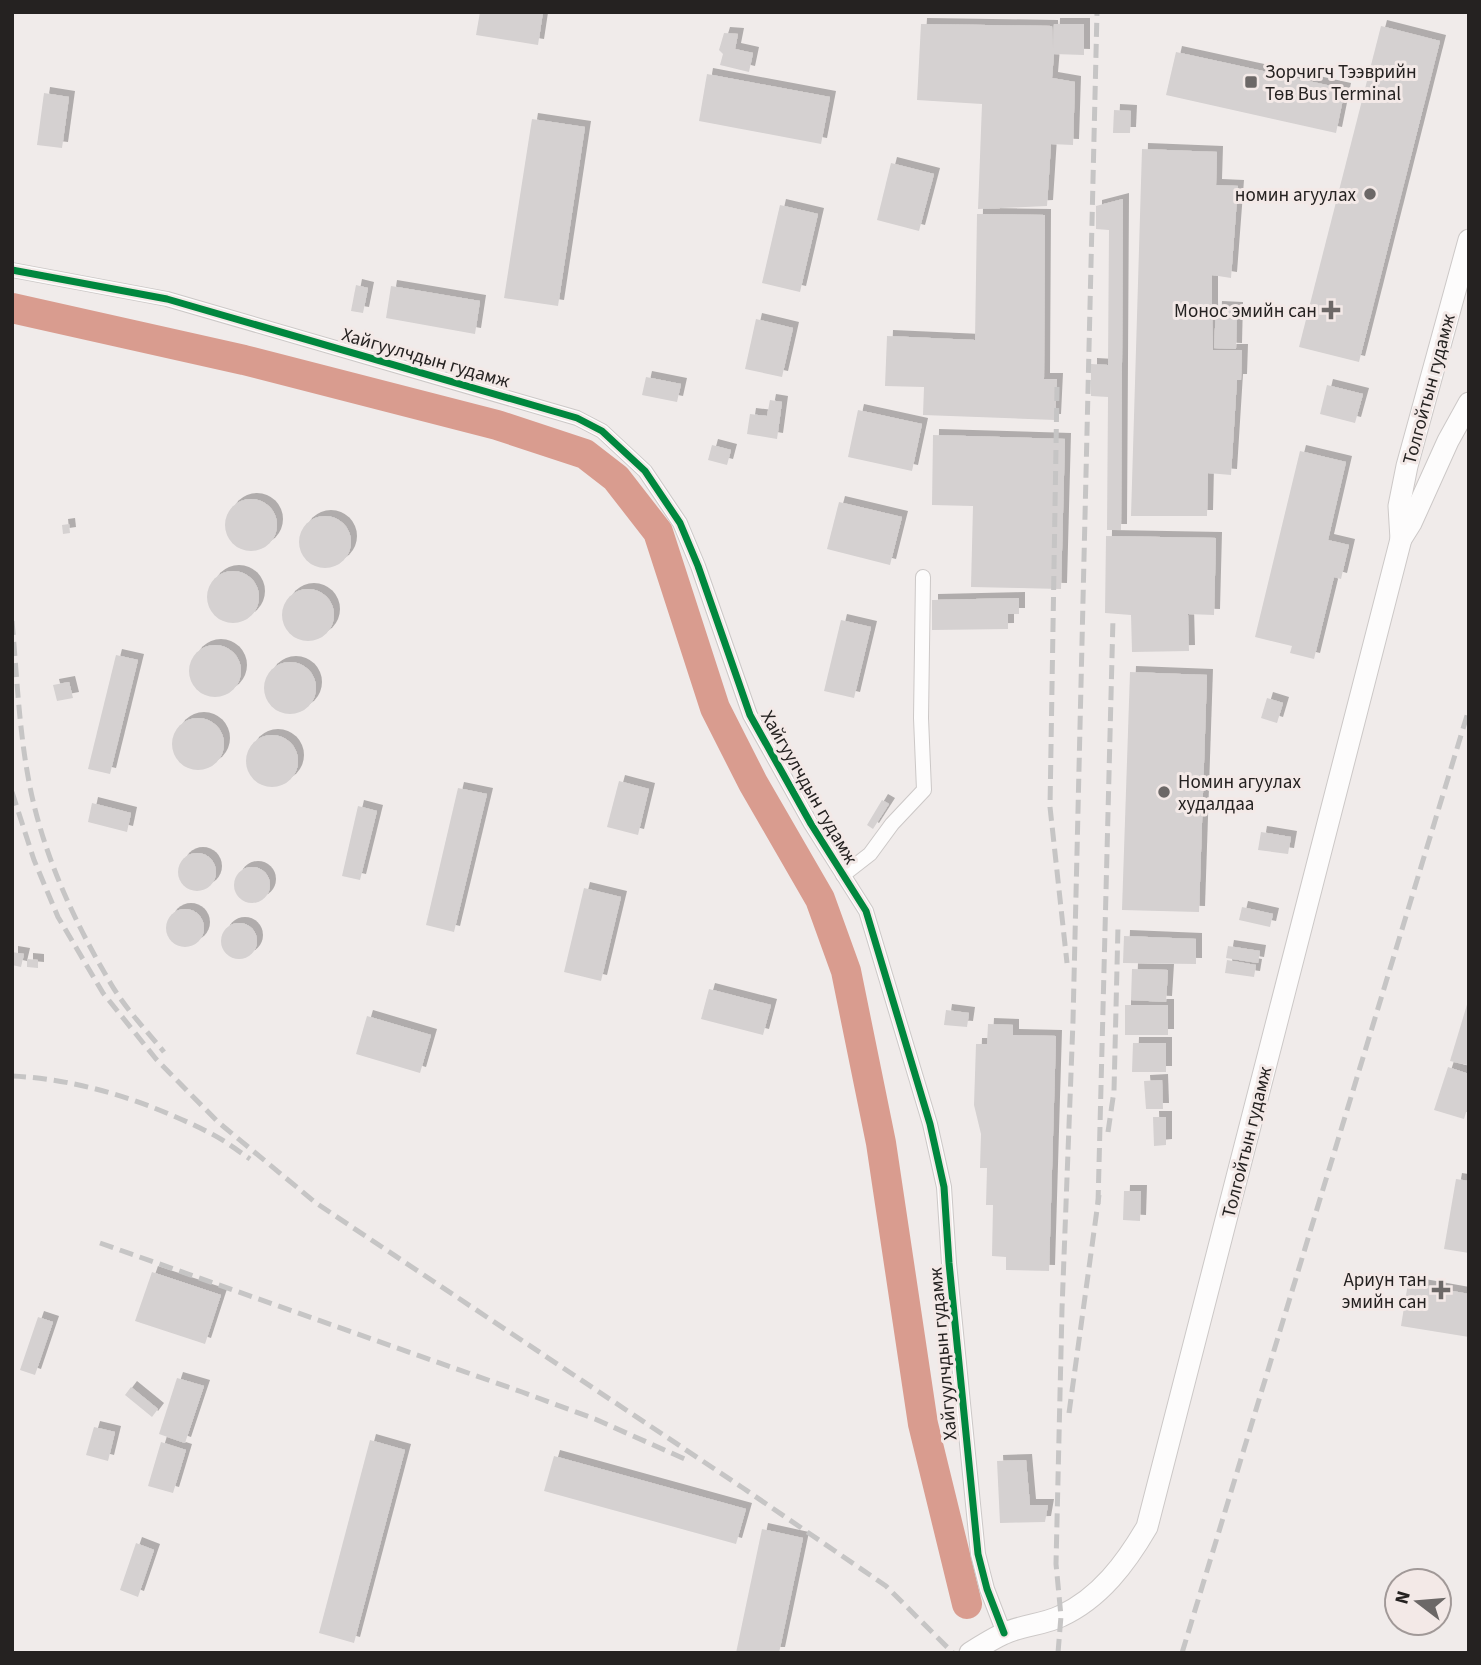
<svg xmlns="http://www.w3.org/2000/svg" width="1481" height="1665" font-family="'Source Sans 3',sans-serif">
<defs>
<filter id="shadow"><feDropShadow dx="6" dy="-6" stdDeviation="0" flood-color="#0004"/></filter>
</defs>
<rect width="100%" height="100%" fill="#f0ebea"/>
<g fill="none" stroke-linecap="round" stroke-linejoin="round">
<!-- river -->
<polyline stroke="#d99c8f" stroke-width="30" points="12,308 244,360 497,425 585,454 616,478 658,532 715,708 753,783 820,899 846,971 881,1143 923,1424 967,1604"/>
</g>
<!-- building -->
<g fill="#d5d1d1" filter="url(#shadow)">
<polygon points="480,12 543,12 538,45 476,35"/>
<polygon points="921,24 1052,26 1053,48 1054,24 1084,24 1084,55 1054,54 1052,78 1075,82 1073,145 1051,144 1047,206 978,209 982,104 917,100"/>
<polygon points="1381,26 1440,41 1359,362 1299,347"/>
<polygon points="724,33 738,34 735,49 753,53 749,72 720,65 723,54 719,50"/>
<polygon points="1176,52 1345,89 1336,133 1166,95"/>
<polygon points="707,74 830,97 821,144 699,121"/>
<polygon points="44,93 69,97 62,148 37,145"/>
<polygon points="1114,110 1131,111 1130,133 1113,133"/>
<polygon points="532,119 585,127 558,306 504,298"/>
<polygon points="1142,149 1217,152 1216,185 1238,186 1231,278 1212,275 1212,307 1213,350 1242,350 1241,380 1237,380 1231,475 1208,473 1207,516 1131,516"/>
<polygon points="891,163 934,174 919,231 877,220"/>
<polygon points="1123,199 1121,530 1107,530 1108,397 1091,396 1091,364 1108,365 1109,230 1096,229 1096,206"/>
<polygon points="780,205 818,214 800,292 762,283"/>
<polygon points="977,214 1045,215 1044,379 1057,379 1055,420 923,415 924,387 885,386 887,336 975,340"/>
<polygon points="356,285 368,288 363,313 351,311"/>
<polygon points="391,286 480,301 475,334 386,318"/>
<polygon points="1216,307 1237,308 1236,349 1214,348"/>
<polygon points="756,319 793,328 782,377 745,369"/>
<polygon points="646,377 681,384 677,402 642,395"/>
<polygon points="1327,385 1363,394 1355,423 1320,414"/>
<polygon points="770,400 782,402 777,439 747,434 750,414 767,416"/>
<polygon points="858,410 922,424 912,471 848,457"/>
<polygon points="933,435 1065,439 1061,589 971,587 973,506 932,505"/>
<polygon points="712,445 731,450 727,465 708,460"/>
<polygon points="1300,451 1346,462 1328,540 1349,545 1341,579 1334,577 1314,659 1290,653 1292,646 1255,637"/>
<circle cx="251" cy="525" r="26"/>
<polygon points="839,502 902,517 890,565 827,549"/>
<circle cx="325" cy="542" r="26"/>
<polygon points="69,524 70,533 63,534 62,525"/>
<polygon points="1106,536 1216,538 1214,615 1188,614 1189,651 1132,652 1131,615 1105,613"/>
<circle cx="233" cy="597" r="26"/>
<circle cx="308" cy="615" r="26"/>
<polygon points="1019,598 1019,614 1008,614 1008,629 932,630 932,600"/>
<polygon points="841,620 871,627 854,698 824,691"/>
<circle cx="215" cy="671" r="26"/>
<polygon points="116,655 138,660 110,774 88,769"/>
<circle cx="290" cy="688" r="26"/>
<polygon points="1130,672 1207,675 1199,912 1122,910"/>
<polygon points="69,682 73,698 57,701 53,685"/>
<polygon points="1267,698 1283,703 1277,723 1261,718"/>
<circle cx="198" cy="744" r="26"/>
<circle cx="272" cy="761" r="26"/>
<polygon points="619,781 649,789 638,835 607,827"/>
<polygon points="458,788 487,794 454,932 426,925"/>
<polygon points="882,800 889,804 873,829 867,825"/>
<polygon points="92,803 131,813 127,832 88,822"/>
<polygon points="358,806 377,811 360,880 342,876"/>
<polygon points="1261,832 1291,837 1288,854 1258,850"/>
<circle cx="197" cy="872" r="19"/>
<circle cx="252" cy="885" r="18"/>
<polygon points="584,888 621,897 601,981 564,972"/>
<polygon points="1242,907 1273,914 1270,927 1239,920"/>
<circle cx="185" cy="928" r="19"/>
<circle cx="239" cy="941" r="18"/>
<polygon points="1124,936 1196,939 1196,964 1123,963"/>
<polygon points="1228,946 1260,951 1258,963 1226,958"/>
<polygon points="12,952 24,954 21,967 12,965"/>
<polygon points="27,959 38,960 38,968 27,967"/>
<polygon points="1227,960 1256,965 1254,977 1225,973"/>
<polygon points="1132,969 1168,970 1166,1002 1131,1000"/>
<polygon points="709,989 771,1005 763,1035 701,1019"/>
<polygon points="1469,998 1469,1058 1467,1065 1450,1061"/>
<rect x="1125" y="1005" width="43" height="30"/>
<polygon points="946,1010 969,1013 967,1027 944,1025"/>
<polygon points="367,1016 431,1035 420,1073 356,1054"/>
<polygon points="988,1024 1013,1025 1013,1035 1056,1036 1049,1271 1006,1270 1006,1257 992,1256 993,1205 986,1205 987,1168 980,1168 981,1134 974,1105 976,1044 987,1044"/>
<polygon points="1133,1043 1166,1043 1166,1072 1132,1072"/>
<polygon points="1448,1067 1469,1074 1469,1103 1464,1119 1434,1110"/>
<polygon points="1162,1080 1163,1109 1146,1109 1144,1081"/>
<polygon points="1153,1117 1166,1117 1166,1145 1154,1146"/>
<polygon points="1456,1179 1469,1181 1469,1253 1444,1249"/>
<polygon points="1124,1191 1141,1191 1140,1221 1123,1220"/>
<polygon points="152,1272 221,1295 205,1344 135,1321"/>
<polygon points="1408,1283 1469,1294 1469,1337 1401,1326"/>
<polygon points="38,1317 53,1322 35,1375 20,1370"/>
<polygon points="177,1378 204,1386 185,1443 159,1434"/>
<polygon points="131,1387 158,1409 152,1417 125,1395"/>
<polygon points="94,1427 115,1432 108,1461 86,1455"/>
<polygon points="370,1440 405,1450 354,1643 319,1633"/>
<polygon points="161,1442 186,1450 173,1493 148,1486"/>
<polygon points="554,1456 746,1509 736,1544 544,1491"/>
<polygon points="1026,1460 1030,1505 1048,1505 1045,1522 1000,1523 997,1461"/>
<polygon points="762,1529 803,1538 779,1653 736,1653"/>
<polygon points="136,1543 154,1550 138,1597 120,1590"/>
</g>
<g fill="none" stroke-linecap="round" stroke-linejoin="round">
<defs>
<g id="street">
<polyline points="12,270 167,299 577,418 602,431 645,471 680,523 698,566 750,715 811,824 866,911 930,1124 944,1187 949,1263 978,1554 987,1589 1004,1633"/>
<polyline points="843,875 870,854 892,824 924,790 921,718 923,577"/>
</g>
<g id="secondary">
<polyline points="1401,539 1399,506 1407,466 1469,240"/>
<path d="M970,1653c11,-7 22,-14 33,-19 18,-9 40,-9 58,-18 39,-18 65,-53 86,-89l254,-988 10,-16 37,-82 21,-38"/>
</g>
</defs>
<!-- street casing -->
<use href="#street" stroke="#ccc8c7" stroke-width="16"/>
<!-- secondary casing -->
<use href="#secondary" stroke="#ccc8c7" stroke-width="23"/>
<!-- street -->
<use href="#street" stroke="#fdfcfc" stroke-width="14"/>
<!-- secondary -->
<use href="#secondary" stroke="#fdfcfc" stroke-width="21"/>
<!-- rail -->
<g stroke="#c6c5c5" stroke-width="5" stroke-dasharray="14 7" stroke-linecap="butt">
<polyline points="1057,387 1050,807 1067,963"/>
<path d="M12,621c5,56 7,111 18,166 14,70 45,136 81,197 14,24 35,46 53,68"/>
<polyline points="12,792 34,860 58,917 103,993 156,1059 218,1122 316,1203 743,1488 886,1586 953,1653"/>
<path d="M12,1076c68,3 137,26 198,57 14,7 27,17 40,26"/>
<polyline points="1108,1132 1114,1091 1118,926"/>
<polyline points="1098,1204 1113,618"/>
<polyline points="100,1243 522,1392 595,1419 687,1460"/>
<polyline points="1069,1413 1099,1195"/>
<polyline points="1058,1653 1061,1616 1056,1564 1062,1309 1073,1021 1097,12"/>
<polyline points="1182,1653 1469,709"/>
</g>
<defs>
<polyline id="cycleway" points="12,270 167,299 577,418 602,431 645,471 680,523 698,566 750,715 811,824 866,911 930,1124 944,1187 949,1263 978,1554 987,1589 1004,1633"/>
</defs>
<!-- cycleway casing -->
<use href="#cycleway" stroke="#f3e9e7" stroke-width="11"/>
<!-- cycleway -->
<use href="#cycleway" stroke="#00873e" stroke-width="7"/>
</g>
<!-- markers -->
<g fill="#6c6867" stroke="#f3e9e7" stroke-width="2.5">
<rect x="1244" y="75" width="14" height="14" rx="3.5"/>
<circle cx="1370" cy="194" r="7"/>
<path d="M1327.5 299.5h7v7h7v7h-7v7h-7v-7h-7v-7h7z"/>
<circle cx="1164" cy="792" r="7"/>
<path d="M1437.5 1279.5h7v7h7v7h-7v7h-7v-7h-7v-7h7z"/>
</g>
<g text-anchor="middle" stroke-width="6" stroke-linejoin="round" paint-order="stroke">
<!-- poi labels -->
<g font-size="19" fill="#252221" stroke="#f3e9e7" text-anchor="end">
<text x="1265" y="78" text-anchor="start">Зорчигч Тээврийн<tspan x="1265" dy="22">Төв Bus Terminal</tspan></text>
<text x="1356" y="201">номин агуулах</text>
<text x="1317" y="317">Монос эмийн сан</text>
<text x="1178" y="788" text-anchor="start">Номин агуулах<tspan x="1178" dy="22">худалдаа</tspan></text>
<text x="1427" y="1286">Ариун тан<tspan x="1427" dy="22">эмийн сан</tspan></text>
</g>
<!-- street labels -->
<g font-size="19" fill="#252221" stroke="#f3e9e7">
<text transform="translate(426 357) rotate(16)" y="7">Хайгуулчдын гудамж</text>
<text transform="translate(1428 389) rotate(-75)" y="7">Толгойтын гудамж</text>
<text transform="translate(810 787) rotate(60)" y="7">Хайгуулчдын гудамж</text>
<text transform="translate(1246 1142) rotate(-76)" y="7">Толгойтын гудамж</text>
<text transform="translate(942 1354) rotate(-95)" y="7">Хайгуулчдын гудамж</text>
</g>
</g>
<!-- border -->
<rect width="1481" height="1665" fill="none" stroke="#252221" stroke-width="28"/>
<!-- north arrow -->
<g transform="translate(1418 1602) rotate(286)"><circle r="33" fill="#f3e9e7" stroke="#a19998" stroke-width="2"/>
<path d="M0-5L12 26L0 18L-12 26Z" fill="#6c6867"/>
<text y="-10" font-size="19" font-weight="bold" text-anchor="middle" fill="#252221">N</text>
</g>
</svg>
